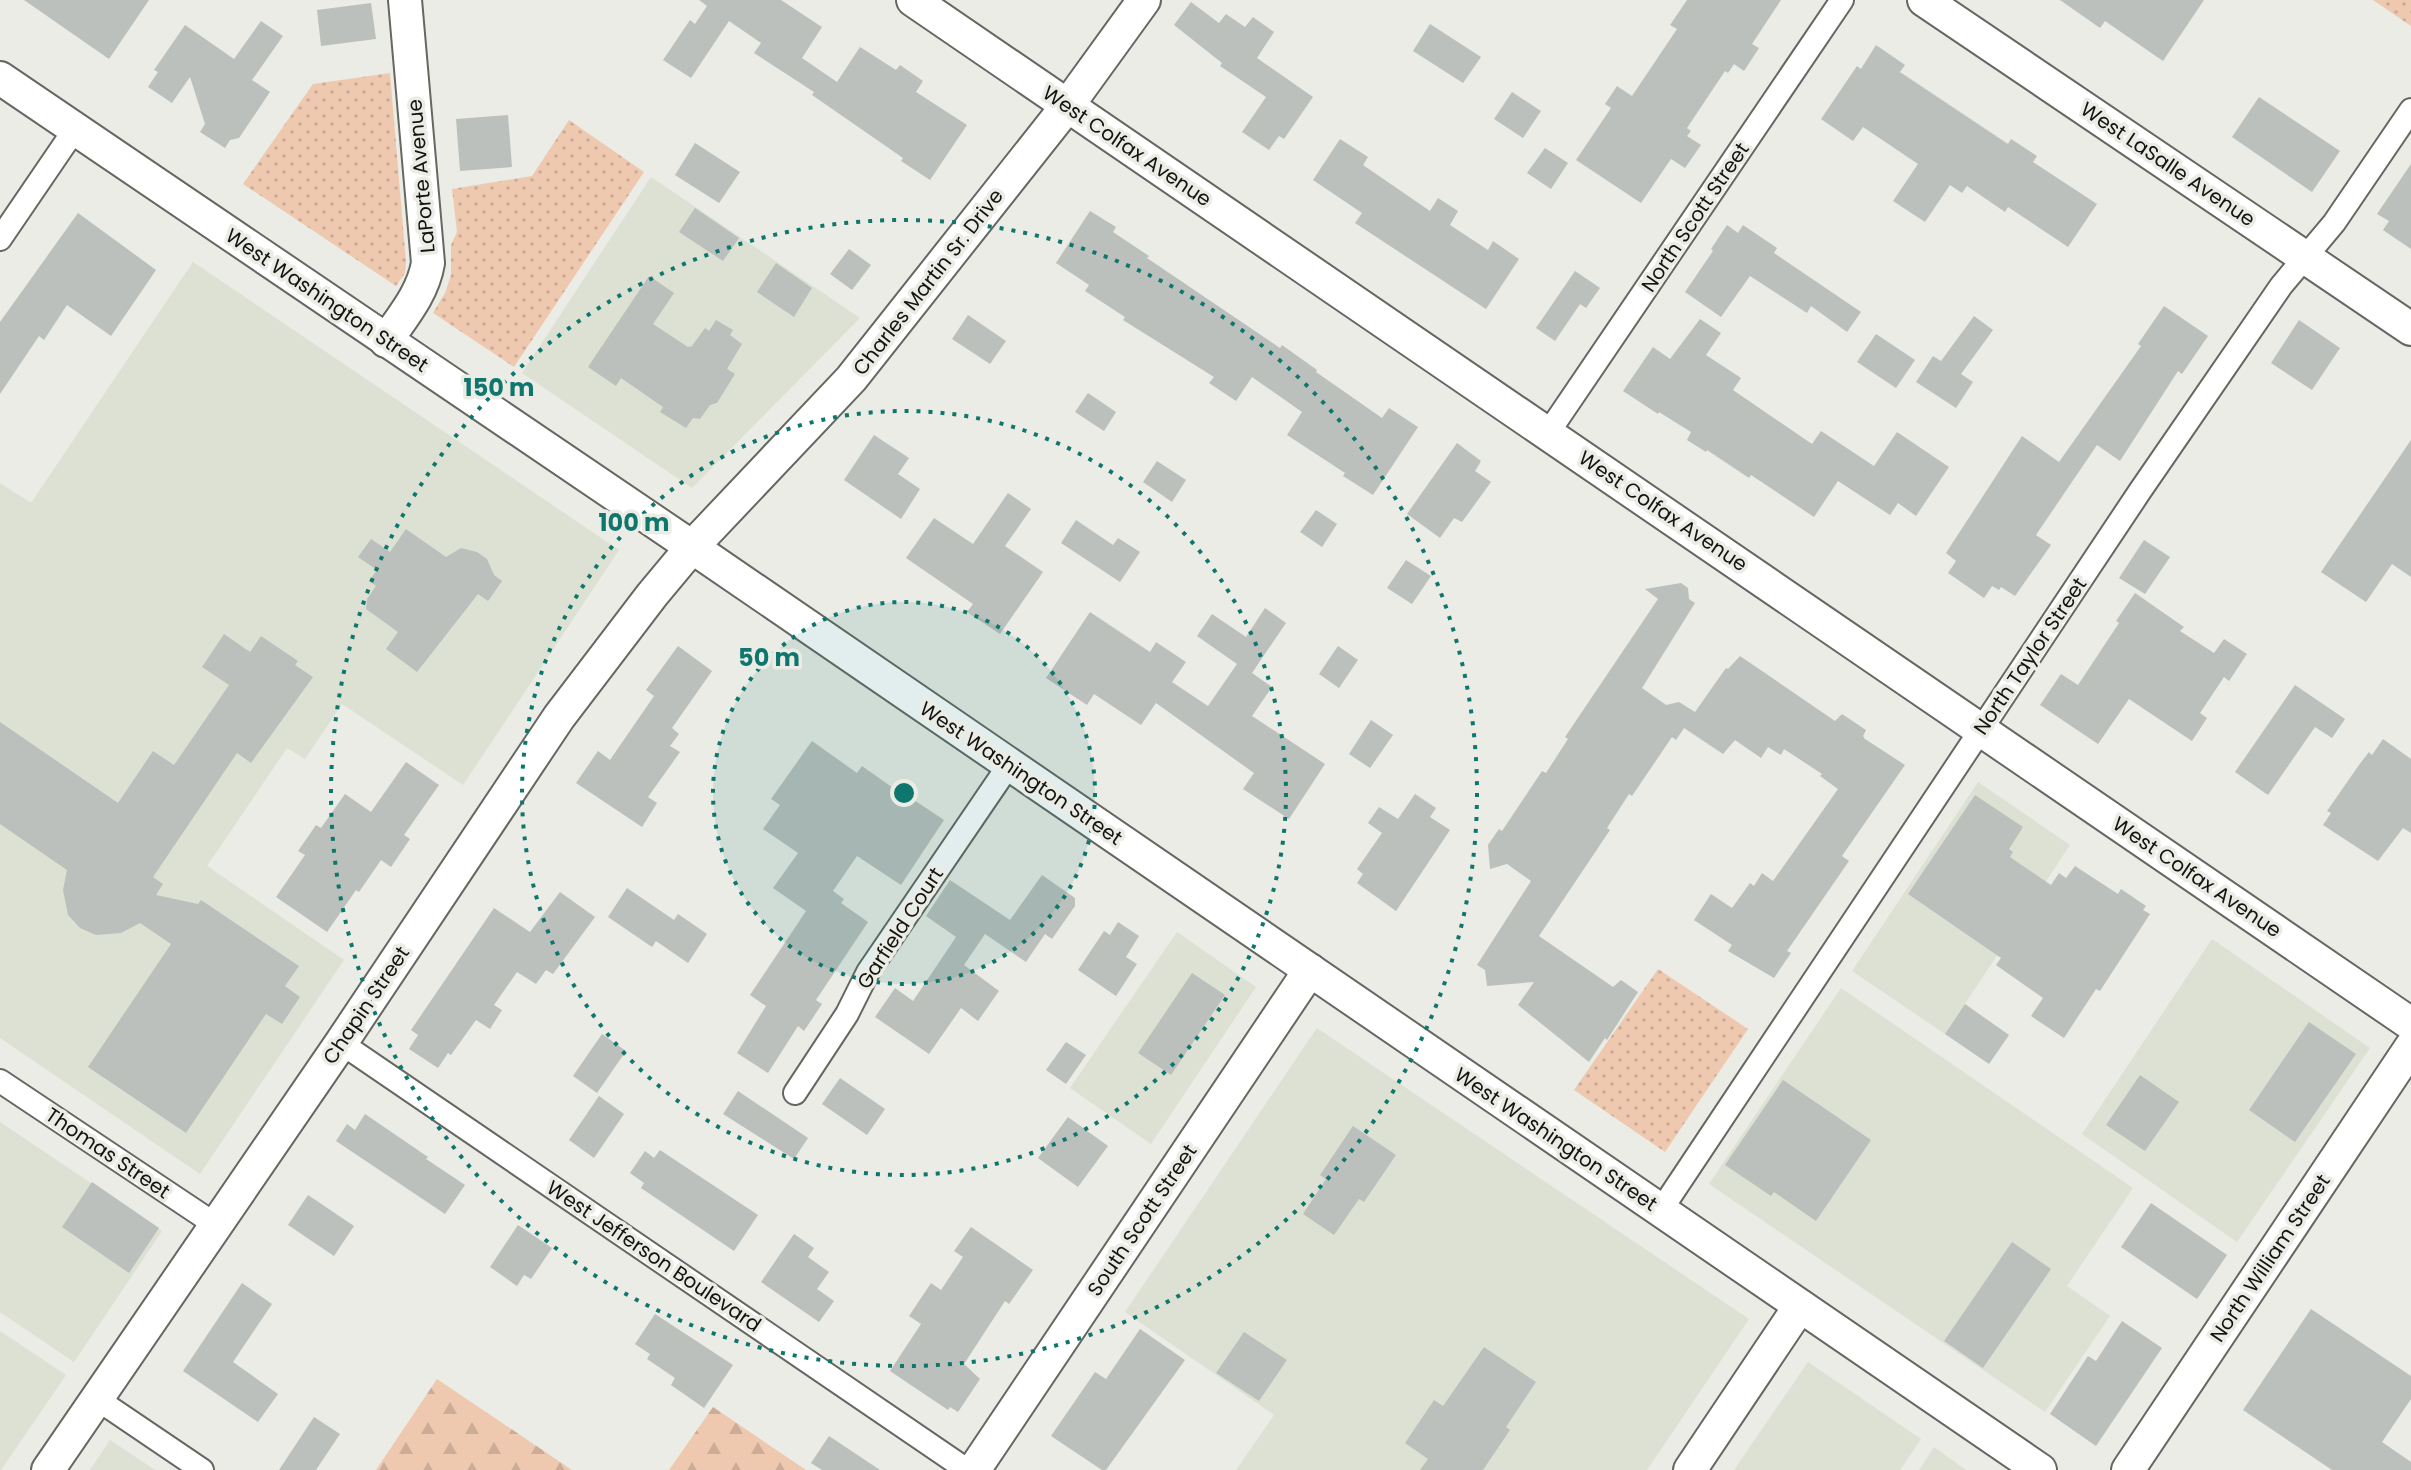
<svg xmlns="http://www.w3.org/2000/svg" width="2411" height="1470" font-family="Poppins,sans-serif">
<defs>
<pattern id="grass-dots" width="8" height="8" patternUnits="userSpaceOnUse" patternTransform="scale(2)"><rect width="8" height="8" fill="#efc9af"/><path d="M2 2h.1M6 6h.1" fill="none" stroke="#ccac96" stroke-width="1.8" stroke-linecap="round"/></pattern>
<pattern id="forest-firs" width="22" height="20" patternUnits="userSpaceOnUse" patternTransform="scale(2)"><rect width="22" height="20" fill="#efc9af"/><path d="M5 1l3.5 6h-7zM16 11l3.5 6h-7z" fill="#ccac96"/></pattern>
</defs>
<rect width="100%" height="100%" fill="#eaece5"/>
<!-- built -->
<g fill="#dce1d3">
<polygon points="651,177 860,318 692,488 522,373"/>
<polygon points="193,262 619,550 463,785 342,704 305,759 287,748 207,866 344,960 200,1174 0,1038 0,483 31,503"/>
<polygon points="1978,782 2070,845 1945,1034 1852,971"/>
<polygon points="1177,932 1256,987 1151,1144 1070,1088"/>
<polygon points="2212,939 2370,1048 2237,1242 2082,1134"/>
<polygon points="1841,988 2133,1188 2067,1286 2110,1316 2045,1412 1709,1184"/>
<polygon points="1317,1028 1749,1319 1647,1470 1236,1470 1274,1415 1125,1312"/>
<polygon points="0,1122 162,1231 74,1362 0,1312"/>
<polygon points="0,1331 66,1375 1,1470 0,1470"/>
<polygon points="1808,1362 1921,1439 1900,1470 1734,1470"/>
<polygon points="110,1440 155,1470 90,1470"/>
<polygon points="1934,1447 1966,1470 1919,1470"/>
</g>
<!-- grass -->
<g fill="url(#grass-dots)">
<polygon points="2373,0 2411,0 2411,26"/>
<polygon points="390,73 406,262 405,273 396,286 243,184 313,84"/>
<polygon points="569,120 644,172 514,367 433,313 445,293 451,275 451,245 457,232 452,189 532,176"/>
<polygon points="1658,969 1748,1029 1665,1152 1574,1090"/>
</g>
<!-- forest -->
<g fill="url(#forest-firs)">
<polygon points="437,1379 572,1470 376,1470"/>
<polygon points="713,1407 806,1470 669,1470"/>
</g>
<!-- building -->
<g fill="#bbc0bc">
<polygon points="24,0 149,0 109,59"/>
<polygon points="699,0 781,0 822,27 802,58 837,82 860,47 896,70 900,65 923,81 916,92 967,125 930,180 901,161 903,158 812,95 814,92 754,53 761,43 729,21 691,78 663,60 690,20 695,24 707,6"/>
<polygon points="1687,0 1781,0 1752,44 1759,48 1744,71 1734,64 1728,73 1725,71 1687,128 1691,131 1687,136 1701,145 1685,168 1671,159 1641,203 1576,160 1611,108 1605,104 1617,86 1632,96 1677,29 1670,25"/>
<polygon points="2060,0 2204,0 2163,61 2105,21 2100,28"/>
<polygon points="1191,2 1219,23 1226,14 1245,27 1253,17 1274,32 1257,58 1313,97 1284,139 1279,136 1269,150 1242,132 1266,97 1220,66 1222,63 1174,25"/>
<polygon points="371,3 376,39 321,46 317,10"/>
<polygon points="261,21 283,36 252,80 270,92 239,138 230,140 225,148 200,132 205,124 190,77 172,103 148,87 158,72 154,70 185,25 234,59"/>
<polygon points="1430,24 1481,57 1463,83 1413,51"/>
<polygon points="1876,45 1905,65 1900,72 2008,144 2011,139 2037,156 2033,162 2097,204 2068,247 2008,207 2005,212 1967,186 1962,193 1950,185 1925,222 1893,201 1918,164 1863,127 1853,141 1821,119 1857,66 1861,69"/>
<polygon points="1512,92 1541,111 1523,138 1494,119"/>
<polygon points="2259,97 2340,151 2312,192 2232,137"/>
<polygon points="508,115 512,167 460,171 456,119"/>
<polygon points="1340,139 1368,157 1363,165 1430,211 1438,198 1458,211 1450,225 1488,250 1493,241 1519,259 1486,309 1355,223 1362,213 1313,180"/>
<polygon points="695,143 740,172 719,203 675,175"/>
<polygon points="1545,148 1568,163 1551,189 1527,173"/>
<polygon points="2411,164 2411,249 2383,230 2389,221 2377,214"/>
<polygon points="695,208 739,238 723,261 679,232"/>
<polygon points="1090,211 1116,227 1113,232 1149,256 1147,258 1280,348 1282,345 1317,370 1316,372 1382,418 1389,408 1418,427 1373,495 1343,476 1345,473 1287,435 1302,412 1252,377 1236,401 1209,383 1214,377 1123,320 1125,317 1085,291 1089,285 1056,263"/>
<polygon points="78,213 156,270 111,336 67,305 44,340 39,336 0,394 0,322"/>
<polygon points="1727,225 1738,233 1743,225 1777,248 1774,253 1861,312 1847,332 1811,306 1807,313 1750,276 1721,317 1685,292 1713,251 1711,249"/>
<polygon points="849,249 871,265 852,290 830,274"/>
<polygon points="776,263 812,288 794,317 757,292"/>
<polygon points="1575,271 1600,288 1586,308 1580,304 1555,341 1536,328"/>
<polygon points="649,276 674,293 653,324 688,347 692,346 705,328 709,331 716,320 733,330 730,335 742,344 727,369 735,374 717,403 710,405 700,419 693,418 686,428 660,412 663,407 621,378 616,386 588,367"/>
<polygon points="2164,306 2208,336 2182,374 2178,371 2120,461 2097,445 2036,535 2051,545 2015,596 2001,587 1999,590 1992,586 1984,598 1948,573 1956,561 1946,553 2022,436 2059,462 2141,346 2138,344"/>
<polygon points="968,315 1006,341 990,364 952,339"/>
<polygon points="1974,316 1993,330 1961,374 1973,382 1956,408 1916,382 1933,356 1941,361"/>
<polygon points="1700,319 1721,333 1706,355 1741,378 1733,390 1812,444 1821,431 1874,466 1897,432 1949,467 1916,516 1898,503 1890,515 1838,481 1814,517 1751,475 1749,478 1707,450 1706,452 1687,440 1691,432 1659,412 1658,414 1623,391 1653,347 1670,359"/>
<polygon points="2299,320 2340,348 2312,390 2271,363"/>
<polygon points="1876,334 1915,360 1896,388 1857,362"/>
<polygon points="1088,393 1116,412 1104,431 1075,412"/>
<polygon points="874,435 909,458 898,474 920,489 901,519 844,480"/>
<polygon points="2411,440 2411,577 2392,564 2366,602 2321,572"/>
<polygon points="1457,443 1481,461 1475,471 1491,482 1462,522 1454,518 1440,538 1407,514"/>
<polygon points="1157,461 1186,480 1172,502 1143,482"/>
<polygon points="1008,493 1031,509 1005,546 1043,572 1000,634 967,612 973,604 906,558 934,518 973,544"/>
<polygon points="1316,510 1337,524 1322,547 1300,532"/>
<polygon points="1076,520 1113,545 1118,538 1140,552 1120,582 1061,543"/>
<polygon points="406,529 446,557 461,548 477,552 487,559 494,575 502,581 488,601 478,594 417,672 386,649 398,632 366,609 367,599 376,586 369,581 377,570 358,557 371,539 390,552"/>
<polygon points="2144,540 2170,557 2145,594 2119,578"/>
<polygon points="1406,560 1431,576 1412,604 1387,588"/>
<polygon points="1681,583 1688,588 1689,599 1695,603 1642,688 1666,705 1679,702 1695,712 1726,668 1728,669 1740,656 1835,721 1842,714 1866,730 1863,736 1865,739 1905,765 1842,856 1849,861 1787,951 1791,953 1774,978 1728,951 1732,945 1694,920 1711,894 1732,908 1750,883 1754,886 1762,873 1773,881 1838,789 1820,776 1822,774 1784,749 1781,755 1768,747 1761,758 1735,740 1723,754 1684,728 1676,740 1672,737 1632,796 1629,794 1607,828 1610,830 1539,936 1613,987 1621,980 1638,992 1607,1040 1605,1038 1589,1062 1518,1005 1534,982 1487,986 1485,970 1477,965 1531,881 1507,864 1490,869 1488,845 1499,829 1502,831 1542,771 1546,773 1568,739 1565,737 1658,599 1645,589"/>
<polygon points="2135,593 2184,627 2180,631 2214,653 2224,639 2247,654 2229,681 2224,677 2200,713 2207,718 2192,741 2129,699 2098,744 2040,705 2061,674 2078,685 2119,623 2116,621"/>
<polygon points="1265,608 1286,623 1252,673 1272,687 1252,716 1325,764 1289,819 1243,789 1254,773 1156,703 1141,725 1094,694 1087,705 1046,678 1090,612 1150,652 1156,642 1186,662 1172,682 1208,706 1237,664 1197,636 1212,614 1246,637"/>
<polygon points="224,634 250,652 261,636 298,661 295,665 313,677 251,763 237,753 153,877 163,884 156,895 198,904 201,900 299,966 285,986 300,997 282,1024 266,1014 186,1133 88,1067 171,944 140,923 121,933 96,935 80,928 68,915 63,890 67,870 0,824 0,722 118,803 153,751 174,765 229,685 202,667"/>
<polygon points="678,646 712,671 672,728 679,734 670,746 680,752 648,797 657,803 642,827 576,783 598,751 610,760 654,696 646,690"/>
<polygon points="1338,646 1358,660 1339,688 1319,674"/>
<polygon points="2295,685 2345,719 2332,738 2315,727 2268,795 2235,772"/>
<polygon points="1371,720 1393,735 1370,768 1349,754"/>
<polygon points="2383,739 2411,759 2411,833 2403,828 2378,861 2323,825 2331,813 2327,811 2359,765 2369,752 2372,755"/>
<polygon points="812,741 857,773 862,766 913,802 914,800 944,820 901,885 857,856 833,891 844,899 841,903 868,922 816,1000 822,1004 804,1031 798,1026 768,1073 737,1053 766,1006 750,995 806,911 773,888 798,853 763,829 780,805 771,799"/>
<polygon points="406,762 439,785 404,835 410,839 391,867 381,860 359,892 356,890 327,932 276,897 305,855 298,851 316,825 321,828 345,794 371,812"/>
<polygon points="1415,794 1436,808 1430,817 1450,830 1396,911 1357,883 1363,874 1357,869 1382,833 1368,823 1379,807 1398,819"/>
<polygon points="1975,795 2023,827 2009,849 2013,852 2010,857 2051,885 2059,873 2066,878 2075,866 2118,894 2121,889 2146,906 2143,910 2150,914 2100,991 2096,989 2064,1038 2031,1016 2043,998 1996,965 2001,958 1908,894"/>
<polygon points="1042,875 1075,898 1075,906 1052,939 1045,934 1026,962 985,934 964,965 999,991 978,1021 961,1008 929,1054 875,1017 895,988 913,1001 956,937 926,916 950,880 1010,920"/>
<polygon points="627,888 674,920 678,914 707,934 688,963 656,941 652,947 608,917"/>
<polygon points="560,892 595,917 553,974 546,970 536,984 517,972 494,1005 502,1010 490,1029 476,1020 451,1055 448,1053 438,1068 409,1049 418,1035 411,1030 494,908 530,932"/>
<polygon points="1118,922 1139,936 1126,957 1137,964 1116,996 1078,970 1104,931 1110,935"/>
<polygon points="1192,973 1225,995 1171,1075 1138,1053"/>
<polygon points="1965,1004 2009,1035 1989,1064 1945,1034"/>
<polygon points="2309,1022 2356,1054 2295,1142 2249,1110"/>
<polygon points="602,1034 626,1051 597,1093 573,1076"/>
<polygon points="1066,1042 1086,1055 1066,1084 1046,1070"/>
<polygon points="2140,1075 2179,1102 2145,1151 2106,1125"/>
<polygon points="840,1078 885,1109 867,1135 822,1104"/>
<polygon points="1783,1080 1871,1140 1816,1221 1774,1192 1771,1196 1725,1165"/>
<polygon points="738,1091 808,1138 794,1159 723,1114"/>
<polygon points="599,1096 624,1114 594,1158 569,1140"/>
<polygon points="365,1114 428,1157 426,1159 465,1185 445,1214 336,1141 347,1124 355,1130"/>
<polygon points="1068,1117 1108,1146 1078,1187 1038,1158"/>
<polygon points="1353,1126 1396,1155 1364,1202 1359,1199 1334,1235 1303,1214 1326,1179 1320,1175"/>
<polygon points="660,1150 758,1215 734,1251 641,1188 644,1183 630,1173 645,1151 654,1158"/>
<polygon points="92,1182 159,1228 129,1273 62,1227"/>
<polygon points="308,1195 354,1226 334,1256 288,1225"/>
<polygon points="2151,1203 2227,1255 2197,1299 2121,1247"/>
<polygon points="518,1225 552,1248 531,1279 524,1275 517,1286 490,1267"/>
<polygon points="971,1227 1033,1270 1009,1304 1005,1301 964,1364 980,1379 958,1412 950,1407 948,1410 890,1371 921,1324 909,1316 931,1283 941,1290 963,1257 954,1251"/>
<polygon points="794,1234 814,1248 808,1257 829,1272 817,1289 834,1301 819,1322 761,1282"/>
<polygon points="2012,1242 2051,1269 1983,1368 1944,1341"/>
<polygon points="242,1283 272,1304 233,1362 278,1394 258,1422 183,1371"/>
<polygon points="2311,1309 2411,1376 2411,1399 2382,1442 2411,1462 2411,1470 2332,1470 2243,1410"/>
<polygon points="655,1314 733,1365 704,1408 671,1385 675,1378 647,1359 650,1354 635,1344"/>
<polygon points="2122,1321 2162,1348 2096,1446 2050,1414 2088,1356 2096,1361"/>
<polygon points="1140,1329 1185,1360 1106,1470 1102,1470 1051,1436 1095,1372 1106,1379"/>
<polygon points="1244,1332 1287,1360 1259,1401 1216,1373"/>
<polygon points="1484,1347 1536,1382 1506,1427 1510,1430 1483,1470 1420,1470 1428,1459 1405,1443 1434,1400 1443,1406"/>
<polygon points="314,1417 340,1434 316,1470 279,1470"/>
<polygon points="829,1436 880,1470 822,1470 811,1463"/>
</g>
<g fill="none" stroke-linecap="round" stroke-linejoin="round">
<defs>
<g id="street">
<polyline points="0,239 75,129"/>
<polyline points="1548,433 1842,0"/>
<polyline points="341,1043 967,1470"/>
<polyline points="0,1081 216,1225"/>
<polyline points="795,1093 847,1014 868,972 1009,765"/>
<polyline points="1661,1210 2140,491 2281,286 2334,223 2411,110"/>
<polyline points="97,1399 202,1470"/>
</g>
<g id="secondary">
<polyline points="913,0 2411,1024"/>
<polyline points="1924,0 2411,329"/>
<polyline points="0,78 692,547 2040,1470"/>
<path d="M386,341c17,-25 37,-48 42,-78l-23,-263"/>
<polyline points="48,1470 341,1043 559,717 652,595 692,547 851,379 1068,105 1144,0"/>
<polyline points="974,1470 1310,970"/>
<polyline points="1690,1470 1800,1306"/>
<polyline points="2128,1470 2411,1047"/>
</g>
</defs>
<!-- street casing -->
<use href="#street" stroke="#656761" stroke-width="26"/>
<!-- secondary casing -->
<use href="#secondary" stroke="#656761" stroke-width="36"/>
<!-- street -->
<use href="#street" stroke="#fff" stroke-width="22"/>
<!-- secondary -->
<use href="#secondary" stroke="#fff" stroke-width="32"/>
</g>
<!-- distance rings -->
<circle cx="904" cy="793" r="191" fill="#0f766e" fill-opacity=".12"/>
<g fill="none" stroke="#0f766e" stroke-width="4" stroke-dasharray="4 8">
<circle cx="904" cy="793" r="191"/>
<circle cx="904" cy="793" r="382"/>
<circle cx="904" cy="793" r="573"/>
</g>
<g text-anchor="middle" stroke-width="7" stroke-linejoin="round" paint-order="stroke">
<!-- street labels -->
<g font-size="20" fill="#131311" stroke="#eaece5">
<text transform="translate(1127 146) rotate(34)" y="7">West Colfax Avenue</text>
<text transform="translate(2168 164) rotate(34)" y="7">West LaSalle Avenue</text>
<text transform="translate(421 176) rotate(-95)" y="7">LaPorte Avenue</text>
<text transform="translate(1695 217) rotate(-56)" y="7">North Scott Street</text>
<text transform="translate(928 282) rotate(-52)" y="7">Charles Martin Sr. Drive</text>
<text transform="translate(327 300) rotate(34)" y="7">West Washington Street</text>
<text transform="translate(1663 511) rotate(34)" y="7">West Colfax Avenue</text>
<text transform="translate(2030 656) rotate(-56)" y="7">North Taylor Street</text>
<text transform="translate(1021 773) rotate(34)" y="7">West Washington Street</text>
<text transform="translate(2197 877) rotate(34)" y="7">West Colfax Avenue</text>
<text transform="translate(900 928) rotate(-57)" y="7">Garfield Court</text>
<text transform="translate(366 1005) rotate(-56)" y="7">Chapin Street</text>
<text transform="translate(1556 1139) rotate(34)" y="7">West Washington Street</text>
<text transform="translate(108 1153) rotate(34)" y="7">Thomas Street</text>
<text transform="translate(1142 1220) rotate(-56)" y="7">South Scott Street</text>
<text transform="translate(654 1256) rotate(34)" y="7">West Jefferson Boulevard</text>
<text transform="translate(2270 1258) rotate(-56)" y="7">North William Street</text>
</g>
</g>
<circle cx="904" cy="793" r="12" fill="#0f766e" stroke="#eaece5" stroke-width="4"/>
<g font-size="24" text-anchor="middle" font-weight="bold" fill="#0f766e" stroke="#eaece5" stroke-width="7" stroke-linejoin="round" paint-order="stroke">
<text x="499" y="396">150 m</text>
<text x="634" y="531">100 m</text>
<text x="769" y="666">50 m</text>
</g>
</svg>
